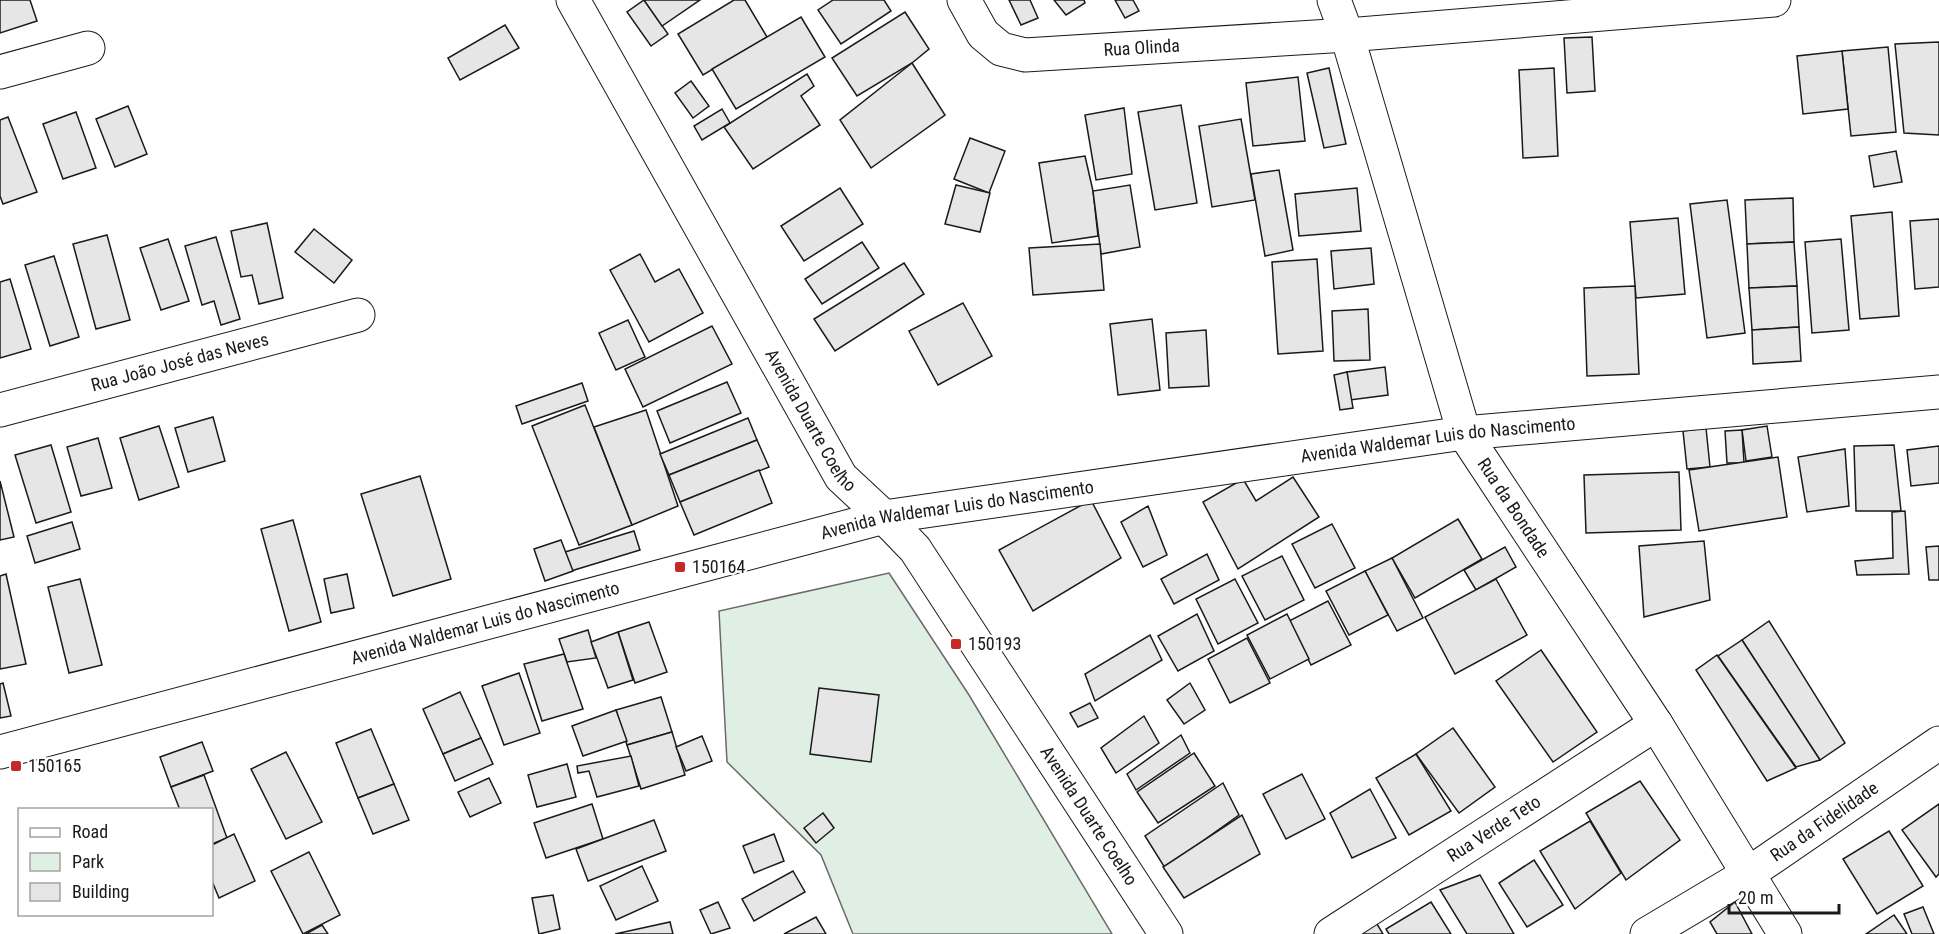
<svg xmlns="http://www.w3.org/2000/svg" width="1939" height="934" font-family="'Roboto Condensed',sans-serif">
<rect width="100%" height="100%" fill="#fff"/>
<!-- green -->
<polygon fill="#e0efe3" stroke="#6a6a6a" stroke-width="1.5" points="889,573 969,695 1112,934 853,934 821,855 727,762 719,611"/>
<!-- building -->
<g fill="#e6e6e6" stroke="#1a1a1a" stroke-width="1.5">
<polygon points="0,0 30,0 37,21 0,33"/>
<polygon points="644,0 668,34 651,46 627,12"/>
<polygon points="644,0 700,0 662,26"/>
<polygon points="734,0 745,0 767,37 703,75 678,34"/>
<polygon points="833,0 884,0 891,11 841,44 818,10"/>
<polygon points="1009,0 1030,0 1038,18 1021,25"/>
<polygon points="1054,0 1084,0 1085,3 1066,15"/>
<polygon points="1115,0 1133,0 1139,11 1125,18"/>
<polygon points="905,12 929,49 912,63 857,96 832,58"/>
<polygon points="801,17 825,57 736,109 712,69"/>
<polygon points="505,25 519,48 460,80 448,58"/>
<polygon points="1592,37 1595,91 1567,93 1564,38"/>
<polygon points="1939,42 1939,135 1904,133 1895,44"/>
<polygon points="1888,47 1896,132 1851,136 1842,51"/>
<polygon points="1842,51 1848,109 1803,114 1797,56"/>
<polygon points="912,63 945,115 871,168 840,120"/>
<polygon points="1329,68 1346,144 1324,148 1307,73"/>
<polygon points="1554,68 1558,156 1523,158 1519,70"/>
<polygon points="807,74 814,86 801,96 820,125 753,169 724,127"/>
<polygon points="1298,77 1305,141 1253,146 1246,83"/>
<polygon points="691,81 709,106 693,118 675,93"/>
<polygon points="1181,105 1197,203 1155,210 1138,112"/>
<polygon points="128,106 147,154 115,167 96,119"/>
<polygon points="1124,108 1132,174 1096,180 1085,115"/>
<polygon points="722,109 730,123 702,140 694,126"/>
<polygon points="76,112 96,168 63,179 43,124"/>
<polygon points="8,117 37,192 3,204 0,196 0,120"/>
<polygon points="1241,119 1255,200 1212,207 1199,126"/>
<polygon points="970,138 1005,151 989,193 954,179"/>
<polygon points="1896,151 1902,182 1874,187 1869,156"/>
<polygon points="1085,156 1093,191 1098,236 1052,243 1039,163"/>
<polygon points="1279,170 1293,250 1265,256 1251,174"/>
<polygon points="956,185 990,193 980,232 945,224"/>
<polygon points="1130,185 1140,247 1101,254 1093,191"/>
<polygon points="840,188 863,224 804,261 781,226"/>
<polygon points="1357,188 1361,231 1299,236 1295,194"/>
<polygon points="1793,198 1794,242 1747,244 1745,200"/>
<polygon points="1727,200 1745,333 1707,338 1690,204"/>
<polygon points="1892,212 1899,316 1860,319 1851,216"/>
<polygon points="1678,218 1685,294 1636,298 1630,222"/>
<polygon points="1939,219 1939,287 1915,289 1910,221"/>
<polygon points="267,223 283,298 259,304 252,275 241,277 231,231"/>
<polygon points="314,229 352,260 334,283 295,252"/>
<polygon points="107,235 130,320 96,329 73,244"/>
<polygon points="216,237 240,319 221,325 214,301 202,305 185,246"/>
<polygon points="168,239 189,301 161,310 140,248"/>
<polygon points="1841,239 1849,330 1812,333 1805,242"/>
<polygon points="862,242 879,268 822,304 805,279"/>
<polygon points="1794,242 1797,286 1749,288 1747,244"/>
<polygon points="1100,244 1104,290 1033,295 1029,248"/>
<polygon points="1371,248 1374,284 1334,289 1331,251"/>
<polygon points="640,254 655,282 679,269 703,313 649,342 610,270"/>
<polygon points="54,256 79,337 50,346 25,265"/>
<polygon points="1317,259 1323,351 1278,354 1272,262"/>
<polygon points="904,263 924,294 835,351 814,319"/>
<polygon points="10,279 31,349 0,358 0,282"/>
<polygon points="1635,286 1639,374 1587,376 1584,288"/>
<polygon points="1797,286 1799,327 1752,330 1749,288"/>
<polygon points="963,303 992,356 938,385 909,331"/>
<polygon points="1368,309 1370,360 1334,361 1332,311"/>
<polygon points="1152,319 1160,390 1118,395 1110,324"/>
<polygon points="628,320 645,357 616,370 599,333"/>
<polygon points="712,326 732,364 643,407 625,369"/>
<polygon points="1799,327 1801,361 1753,364 1752,330"/>
<polygon points="1206,330 1209,386 1169,388 1166,333"/>
<polygon points="1385,367 1388,395 1350,400 1347,372"/>
<polygon points="1347,372 1353,408 1340,410 1334,375"/>
<polygon points="727,382 741,413 670,443 657,411"/>
<polygon points="582,383 588,401 522,424 516,406"/>
<polygon points="585,405 632,525 579,545 532,426"/>
<polygon points="646,410 678,506 632,525 594,427"/>
<polygon points="213,417 225,461 188,472 175,428"/>
<polygon points="748,418 757,440 669,475 660,454"/>
<polygon points="159,426 179,487 139,500 120,438"/>
<polygon points="1767,426 1772,457 1746,461 1742,430"/>
<polygon points="1706,428 1710,467 1687,469 1683,431"/>
<polygon points="1742,430 1744,463 1727,463 1725,431"/>
<polygon points="98,438 112,488 81,496 67,447"/>
<polygon points="757,440 769,467 680,502 669,475"/>
<polygon points="51,445 71,512 36,523 15,455"/>
<polygon points="1894,445 1901,511 1856,511 1854,446"/>
<polygon points="1939,446 1939,483 1911,486 1907,450"/>
<polygon points="1845,449 1849,506 1807,512 1798,457"/>
<polygon points="1778,457 1787,517 1699,531 1689,470"/>
<polygon points="759,470 772,503 694,535 680,502"/>
<polygon points="1679,472 1681,530 1586,533 1584,475"/>
<polygon points="420,476 451,579 393,596 361,494"/>
<polygon points="1293,477 1319,517 1238,569 1203,502 1243,479 1256,501"/>
<polygon points="0,481 14,537 0,540"/>
<polygon points="1091,500 1121,558 1033,611 999,550"/>
<polygon points="1148,506 1167,555 1143,567 1121,522"/>
<polygon points="1905,511 1909,574 1857,575 1855,561 1893,558 1892,512"/>
<polygon points="1458,519 1482,559 1415,598 1392,558"/>
<polygon points="293,520 321,622 289,631 261,529"/>
<polygon points="72,522 80,549 35,563 27,536"/>
<polygon points="1332,524 1355,568 1315,588 1292,544"/>
<polygon points="634,531 640,550 571,571 565,552"/>
<polygon points="561,540 573,571 545,581 534,549"/>
<polygon points="1704,541 1710,600 1644,617 1639,546"/>
<polygon points="1939,546 1939,580 1929,580 1926,547"/>
<polygon points="1505,547 1516,567 1476,590 1464,570"/>
<polygon points="1207,554 1219,580 1174,604 1161,579"/>
<polygon points="1282,556 1304,600 1265,620 1242,576"/>
<polygon points="1392,558 1423,618 1397,631 1365,571"/>
<polygon points="1365,571 1388,615 1349,635 1326,591"/>
<polygon points="6,574 26,664 0,669 0,576"/>
<polygon points="347,574 354,608 331,613 324,579"/>
<polygon points="80,579 102,665 69,673 48,587"/>
<polygon points="1235,579 1258,623 1218,644 1196,599"/>
<polygon points="1496,579 1527,635 1455,674 1425,617"/>
<polygon points="1328,601 1351,645 1311,665 1289,621"/>
<polygon points="1197,614 1214,651 1178,671 1158,636"/>
<polygon points="1287,614 1309,659 1270,679 1247,635"/>
<polygon points="1769,621 1845,743 1820,760 1742,640"/>
<polygon points="649,622 667,672 635,683 618,632"/>
<polygon points="588,630 596,658 567,662 559,639"/>
<polygon points="618,632 633,680 608,688 591,642"/>
<polygon points="1150,635 1162,660 1095,701 1085,674"/>
<polygon points="1247,638 1270,683 1230,703 1208,659"/>
<polygon points="1742,640 1820,760 1796,767 1718,656"/>
<polygon points="1541,650 1597,732 1553,762 1496,681"/>
<polygon points="564,654 583,709 542,721 524,664"/>
<polygon points="1717,655 1796,768 1767,781 1696,670"/>
<polygon points="519,673 540,733 504,745 482,686"/>
<polygon points="3,683 11,716 0,718 0,684"/>
<polygon points="1190,683 1205,710 1184,724 1167,700"/>
<polygon points="819,688 879,695 871,762 810,754"/>
<polygon points="460,692 481,738 443,754 423,709"/>
<polygon points="661,697 672,732 627,745 616,710"/>
<polygon points="1090,703 1098,718 1078,727 1070,713"/>
<polygon points="616,710 627,741 583,756 572,726"/>
<polygon points="1144,716 1159,743 1116,773 1101,748"/>
<polygon points="1453,728 1495,787 1459,813 1416,754"/>
<polygon points="371,729 394,784 358,798 336,743"/>
<polygon points="672,732 685,775 641,789 627,745"/>
<polygon points="1181,735 1190,753 1136,790 1127,774"/>
<polygon points="702,736 712,761 686,771 676,747"/>
<polygon points="481,738 493,764 455,781 443,754"/>
<polygon points="202,742 213,771 171,787 160,757"/>
<polygon points="286,752 322,822 286,839 251,769"/>
<polygon points="1194,753 1215,786 1158,823 1137,792"/>
<polygon points="1416,754 1451,811 1409,835 1376,778"/>
<polygon points="631,756 639,786 597,797 589,771 578,773 577,766"/>
<polygon points="567,764 576,797 537,807 528,775"/>
<polygon points="1302,774 1325,819 1286,839 1263,794"/>
<polygon points="204,775 227,838 212,844 212,810 180,810 171,787"/>
<polygon points="489,778 501,803 470,817 458,792"/>
<polygon points="1640,781 1680,840 1626,880 1586,813"/>
<polygon points="1223,783 1239,815 1165,868 1145,836"/>
<polygon points="394,784 409,820 373,834 358,798"/>
<polygon points="1370,789 1396,838 1352,858 1330,813"/>
<polygon points="592,804 603,839 546,858 534,823"/>
<polygon points="1939,804 1939,874 1936,877 1902,830"/>
<polygon points="823,813 834,828 816,843 804,828"/>
<polygon points="1242,815 1260,854 1184,898 1163,867"/>
<polygon points="654,820 666,851 588,881 576,849"/>
<polygon points="1590,821 1621,873 1575,909 1540,851"/>
<polygon points="1889,831 1923,886 1877,914 1843,859"/>
<polygon points="234,834 255,881 219,898 212,881 212,845"/>
<polygon points="774,834 784,861 754,873 743,846"/>
<polygon points="309,852 340,915 303,934 271,871"/>
<polygon points="1534,860 1563,905 1527,927 1499,883"/>
<polygon points="642,866 658,901 616,920 600,886"/>
<polygon points="793,871 805,892 754,921 742,899"/>
<polygon points="1480,875 1514,934 1467,934 1440,890"/>
<polygon points="553,895 560,929 539,934 532,898"/>
<polygon points="718,902 730,928 711,934 700,910"/>
<polygon points="1431,902 1451,934 1389,934 1386,929"/>
<polygon points="1735,902 1752,934 1717,934 1710,922"/>
<polygon points="1923,907 1934,934 1912,934 1904,914"/>
<polygon points="1371,914 1383,934 1350,934"/>
<polygon points="1894,915 1907,934 1866,934"/>
<polygon points="816,917 826,934 784,934"/>
<polygon points="670,922 673,934 615,934"/>
<polygon points="322,925 328,934 306,934"/>
</g>
<g fill="none" stroke-linecap="round" stroke-linejoin="round">
<defs>
<g id="minor">
<path id="s1" d="M573,0l268,477 43,40"/>
<path id="s2" d="M964,0l19,34 18,15 24,6 322,-20 427,-35"/>
<path id="s3" d="M1334,0l13,35 117,398 192,291 129,210"/>
<polyline points="0,72 88,48"/>
<path id="s4" d="M0,410l358,-95"/>
<path id="s5" d="M1331,934l325,-210"/>
<path id="s6" d="M1647,934l101,-60 191,-131"/>
</g>
<g id="secondary">
<path id="s7" d="M884,517l31,32 251,385"/>
<path id="s8" d="M0,752l884,-235 580,-84 475,-41"/>
</g>
</defs>
<!-- minor casing -->
<use href="#minor" stroke="#1a1a1a" stroke-width="35"/>
<!-- secondary casing -->
<use href="#secondary" stroke="#1a1a1a" stroke-width="35"/>
<!-- minor -->
<use href="#minor" stroke="#fff" stroke-width="33"/>
<!-- secondary -->
<use href="#secondary" stroke="#fff" stroke-width="33"/>
</g>
<!-- markers -->
<g fill="#c62828" stroke="#fff" stroke-width="2">
<rect x="674" y="561" width="12" height="12" rx="3"/>
<rect x="950" y="638" width="12" height="12" rx="3"/>
<rect x="10" y="760" width="12" height="12" rx="3"/>
</g>
<g text-anchor="middle" stroke-width="4.5" stroke-linejoin="round" paint-order="stroke">
<!-- street labels -->
<g font-size="18" fill="#1a1a1a" stroke="#fff">
<text dy="6" stroke="none"><textPath href="#s2" startOffset="204">Rua Olinda</textPath></text>
<text dy="6" stroke="none"><textPath href="#s4" startOffset="186">Rua João José das Neves</textPath></text>
<text dy="6" stroke="none"><textPath href="#s1" startOffset="483">Avenida Duarte Coelho</textPath></text>
<text dy="6" stroke="none"><textPath href="#s8" startOffset="1474">Avenida Waldemar Luis do Nascimento</textPath></text>
<text dy="6" stroke="none"><textPath href="#s3" startOffset="542">Rua da Bondade</textPath></text>
<text dy="6" stroke="none"><textPath href="#s8" startOffset="988">Avenida Waldemar Luis do Nascimento</textPath></text>
<text dy="6" stroke="none"><textPath href="#s8" startOffset="502">Avenida Waldemar Luis do Nascimento</textPath></text>
<text dy="6" stroke="none"><textPath href="#s7" startOffset="363">Avenida Duarte Coelho</textPath></text>
<text dy="6" stroke="none"><textPath href="#s6" startOffset="210">Rua da Fidelidade</textPath></text>
<text dy="6" stroke="none"><textPath href="#s5" startOffset="194">Rua Verde Teto</textPath></text>
</g>
<!-- poi labels -->
<g font-size="18" fill="#1a1a1a" stroke="#fff" text-anchor="start">
<text x="692" y="573">150164</text>
<text x="968" y="650">150193</text>
<text x="28" y="772">150165</text>
</g>
</g>
<!-- legend -->
<rect x="18" y="808" width="195" height="108" fill="#ffffff" stroke="#a3a3a3" stroke-width="1.5"/>
<rect x="30" y="828" width="30" height="9" fill="#ffffff" stroke="#a3a3a3" stroke-width="1.5"/>
<text x="72" y="838" font-size="18" fill="#1a1a1a">Road</text>
<rect x="30" y="853" width="30" height="18" fill="#e0efe3" stroke="#a3a3a3" stroke-width="1.5"/>
<text x="72" y="868" font-size="18" fill="#1a1a1a">Park</text>
<rect x="30" y="883" width="30" height="18" fill="#e6e6e6" stroke="#a3a3a3" stroke-width="1.5"/>
<text x="72" y="898" font-size="18" fill="#1a1a1a">Building</text>
<!-- scale -->
<path d="M1729 904v9h110v-9" fill="none" stroke="#1a1a1a" stroke-width="3"/>
<text x="1738" y="904" font-size="18" fill="#1a1a1a" stroke="#ffffff" stroke-width="4.5" paint-order="stroke">20 m</text>
</svg>
